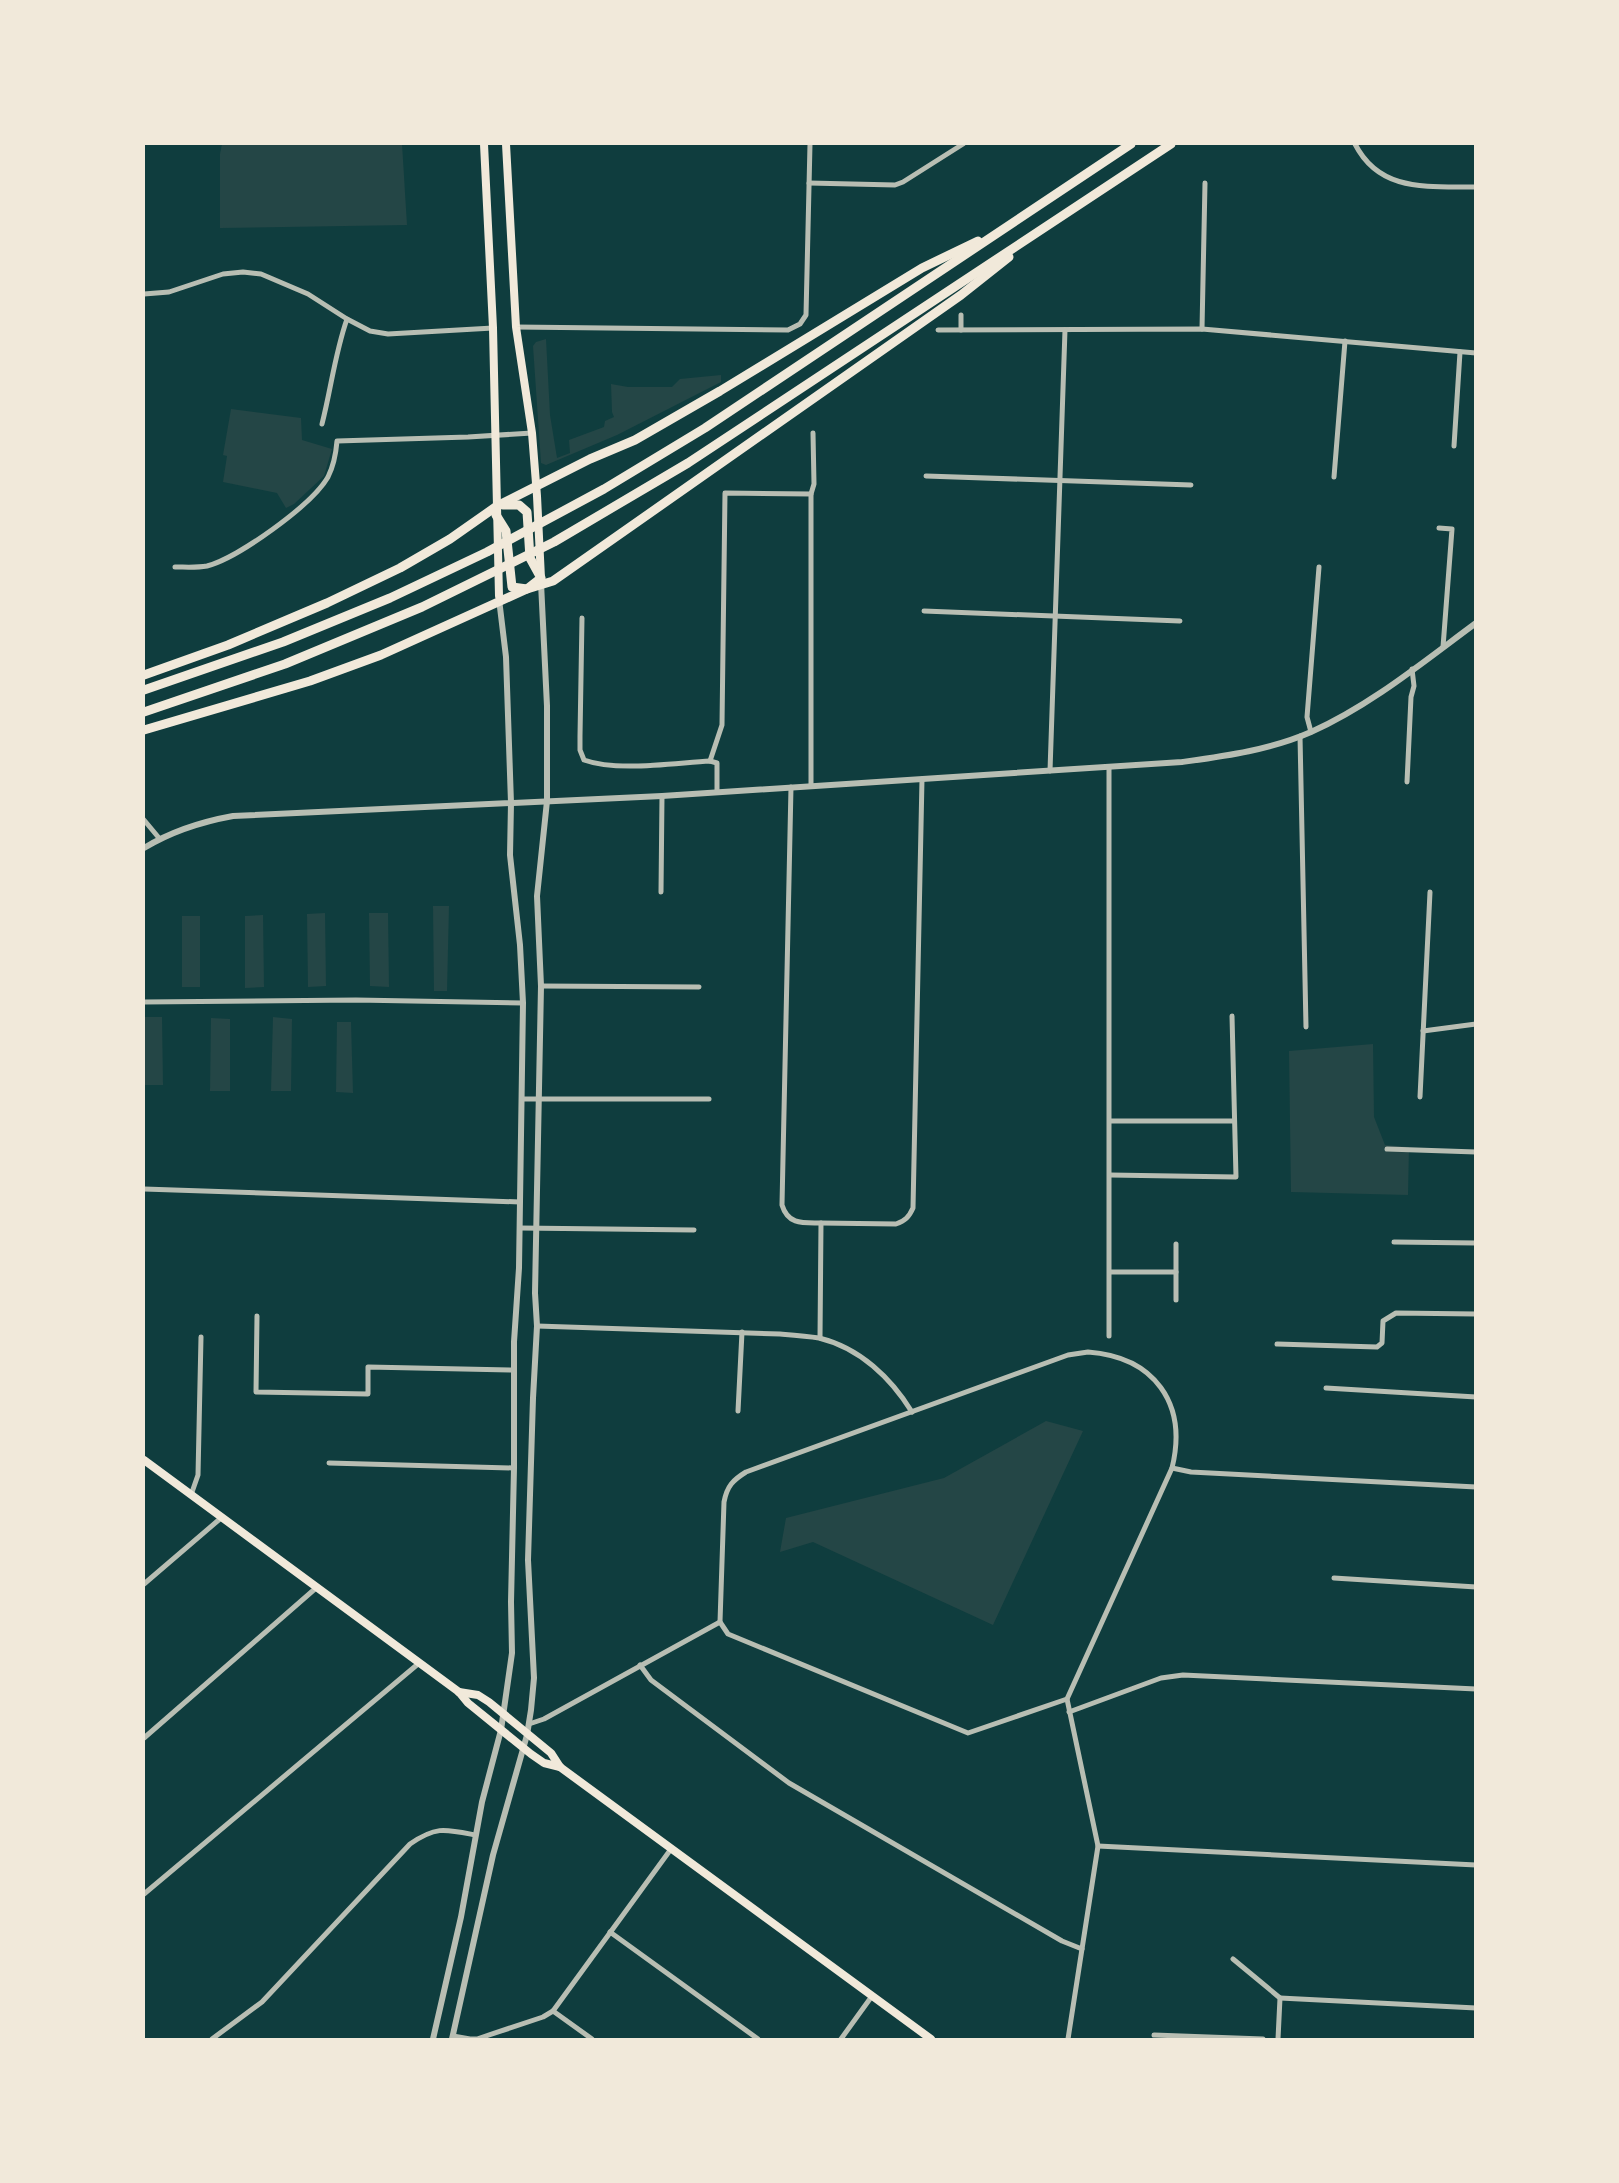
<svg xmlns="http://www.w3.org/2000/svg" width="1619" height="2183" font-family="'PT Sans',sans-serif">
<rect width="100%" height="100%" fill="#0f3d3e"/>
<!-- green -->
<g fill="#244646">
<polygon points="222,144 402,144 407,225 220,228 220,154"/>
<polygon points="546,339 550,415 557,458 570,453 569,440 604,427 605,421 614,417 612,412 611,384 628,387 672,387 680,379 721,375 721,382 617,435 546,465 541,463 533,346 536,342"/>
<polygon points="231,409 301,418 302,440 332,449 324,476 294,504 286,508 277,493 223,482 227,456 223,455"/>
<polygon points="433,906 449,906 447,991 434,991"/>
<polygon points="325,913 326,986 308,987 307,914"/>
<polygon points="369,913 388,913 389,987 370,986"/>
<polygon points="263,915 264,987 245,988 245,916"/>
<rect x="182" y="916" width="18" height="71"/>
<polygon points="144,1017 162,1017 163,1085 144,1085"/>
<polygon points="273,1017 292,1019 291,1091 271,1091"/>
<polygon points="211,1018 230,1019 230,1091 210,1091"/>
<polygon points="337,1022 351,1022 353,1093 336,1092"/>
<polygon points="1373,1044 1374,1117 1385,1145 1409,1147 1408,1195 1291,1192 1289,1051"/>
<polygon points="1046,1421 1083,1431 993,1625 813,1542 780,1552 786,1518 944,1478"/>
</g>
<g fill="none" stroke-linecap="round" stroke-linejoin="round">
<!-- minor -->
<g stroke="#b8beb3" stroke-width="5">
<path d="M1355,144c25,49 73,42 121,43"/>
<polyline points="809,183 895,185 903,182 963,144"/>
<polyline points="144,294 169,292 223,274 243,272 261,274 308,294 347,319 370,331 388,334 493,328"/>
<polyline points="516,327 788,330 800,324 806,315 810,144"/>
<polyline points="1202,329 1205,183"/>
<polyline points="938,330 1202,329 1476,353"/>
<polyline points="961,330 961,315"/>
<path d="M322,424c9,-35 13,-71 25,-105"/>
<polyline points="1454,446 1460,352"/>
<polyline points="926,476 1191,485"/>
<polyline points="1334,477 1345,341"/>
<polyline points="811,494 814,484 813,433"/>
<polyline points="1439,528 1452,529 1443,647"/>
<path d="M175,567c10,0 21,1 32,-1 31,-8 105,-61 121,-89 5,-10 8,-24 9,-36l131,-4 64,-4"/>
<polyline points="924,611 1180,621"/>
<path d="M582,618l-2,118v14l4,10c33,12 90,3 126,1l7,2v29"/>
<polyline points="1311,732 1307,717 1319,567"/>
<polyline points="1300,736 1306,1027"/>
<polyline points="710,761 722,725 725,493 811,494 811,786"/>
<polyline points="1050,771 1065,330"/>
<polyline points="1407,782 1411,697 1414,686 1412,669"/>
<path d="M791,787l-9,418c6,20 21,18 39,18l-1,115"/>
<polyline points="144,820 159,838"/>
<polyline points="661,892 662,796"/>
<polyline points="541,986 699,987"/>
<polyline points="144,1002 356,1000 523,1003"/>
<polyline points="1423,1031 1476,1024"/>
<polyline points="1420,1097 1430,892"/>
<polyline points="523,1099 709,1099"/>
<polyline points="1110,1121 1234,1121"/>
<polyline points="1387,1149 1476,1152"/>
<polyline points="1110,1175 1236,1177 1232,1016"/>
<polyline points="144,1189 520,1202"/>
<path d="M821,1223l75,1c9,-3 13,-7 17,-16l9,-429"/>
<polyline points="520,1228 694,1230"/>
<polyline points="1394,1242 1476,1243"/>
<polyline points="1176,1244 1176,1300"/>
<polyline points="1110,1272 1176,1272"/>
<polyline points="257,1316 256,1392 368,1394 368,1367 513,1370"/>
<path d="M537,1326l243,8c13,1 27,2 39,4 41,10 72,40 93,74"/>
<polyline points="1109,1336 1109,767"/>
<polyline points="1277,1344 1377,1347 1382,1343 1383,1321 1396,1313 1476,1314"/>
<path d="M1088,1352c66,5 100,51 84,116l-105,231 -99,34 -240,-99 -8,-12 4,-120c3,-16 9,-22 22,-30l322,-117z"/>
<polyline points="1326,1388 1476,1397"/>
<polyline points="738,1411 742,1332"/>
<polyline points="329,1463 514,1468"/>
<polyline points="1172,1468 1191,1472 1476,1487"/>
<polyline points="191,1495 198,1475 201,1337"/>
<polyline points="1334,1578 1476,1587"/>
<polyline points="144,1584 221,1518"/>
<polyline points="640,1665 651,1680 789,1783 1062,1941 1082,1949"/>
<polyline points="1067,1699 1098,1846 1068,2039"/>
<polyline points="1069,1712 1161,1678 1183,1675 1476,1689"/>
<polyline points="529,1724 544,1719 720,1622"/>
<polyline points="144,1738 316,1588"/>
<polyline points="1098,1846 1476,1865"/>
<polyline points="144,1894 418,1664"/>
<polyline points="610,1932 758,2039"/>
<polyline points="1233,1959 1280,1998 1278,2039"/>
<polyline points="1280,1998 1476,2008"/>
<polyline points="553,2011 592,2039"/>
<polyline points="1154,2035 1263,2039"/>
<polyline points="453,2036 470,2039 477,2039 543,2017 553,2011 671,1849"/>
<path d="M212,2039l50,-37 148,-158c26,-18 35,-15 65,-9"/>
<polyline points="841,2039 872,1996"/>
</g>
<!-- tertiary -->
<g stroke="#b8beb3" stroke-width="6">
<path d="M144,848c28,-17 56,-26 89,-32l429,-20 520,-34c43,-6 88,-12 129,-30 60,-27 112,-70 165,-109"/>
<polyline points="433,2039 461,1917 482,1802 501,1730 512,1653 511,1602 514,1468 514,1342 519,1268 523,1003 520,945 510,855 511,803 506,657 499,599"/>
<polyline points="452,2039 493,1855 527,1735 531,1710 534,1678 528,1560 533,1398 537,1326 535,1293 541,986 537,896 547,801 547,706 541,583"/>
</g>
<!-- primary -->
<g stroke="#f1e9da" stroke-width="8">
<polyline points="484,144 493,328 499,596"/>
<polyline points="506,144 516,327 532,433 537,496 541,578"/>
<polyline points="144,1460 459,1692 468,1703 531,1754 544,1763 560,1767"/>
<polyline points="459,1692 478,1695 489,1702 551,1753 560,1767 931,2039"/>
</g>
<!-- motorway -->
<g stroke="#f1e9da" stroke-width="9">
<polyline points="496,515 506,531 512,587 527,589 553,581 961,295 1009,257"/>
<polyline points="144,675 228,645 327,603 400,568 450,539 497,506 590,459 635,440 720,391 922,268 978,241"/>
<polyline points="144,690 283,642 390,598 487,552 604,489 705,428 1131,144"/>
<polyline points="144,712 285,664 422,607 554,542 688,463 1171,144"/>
<polyline points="144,730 310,681 381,655 527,589 541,578 530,558 527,512 519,505 503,505"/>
</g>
</g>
<!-- border -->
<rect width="1619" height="2183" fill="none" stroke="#f1e9da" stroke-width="290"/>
</svg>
